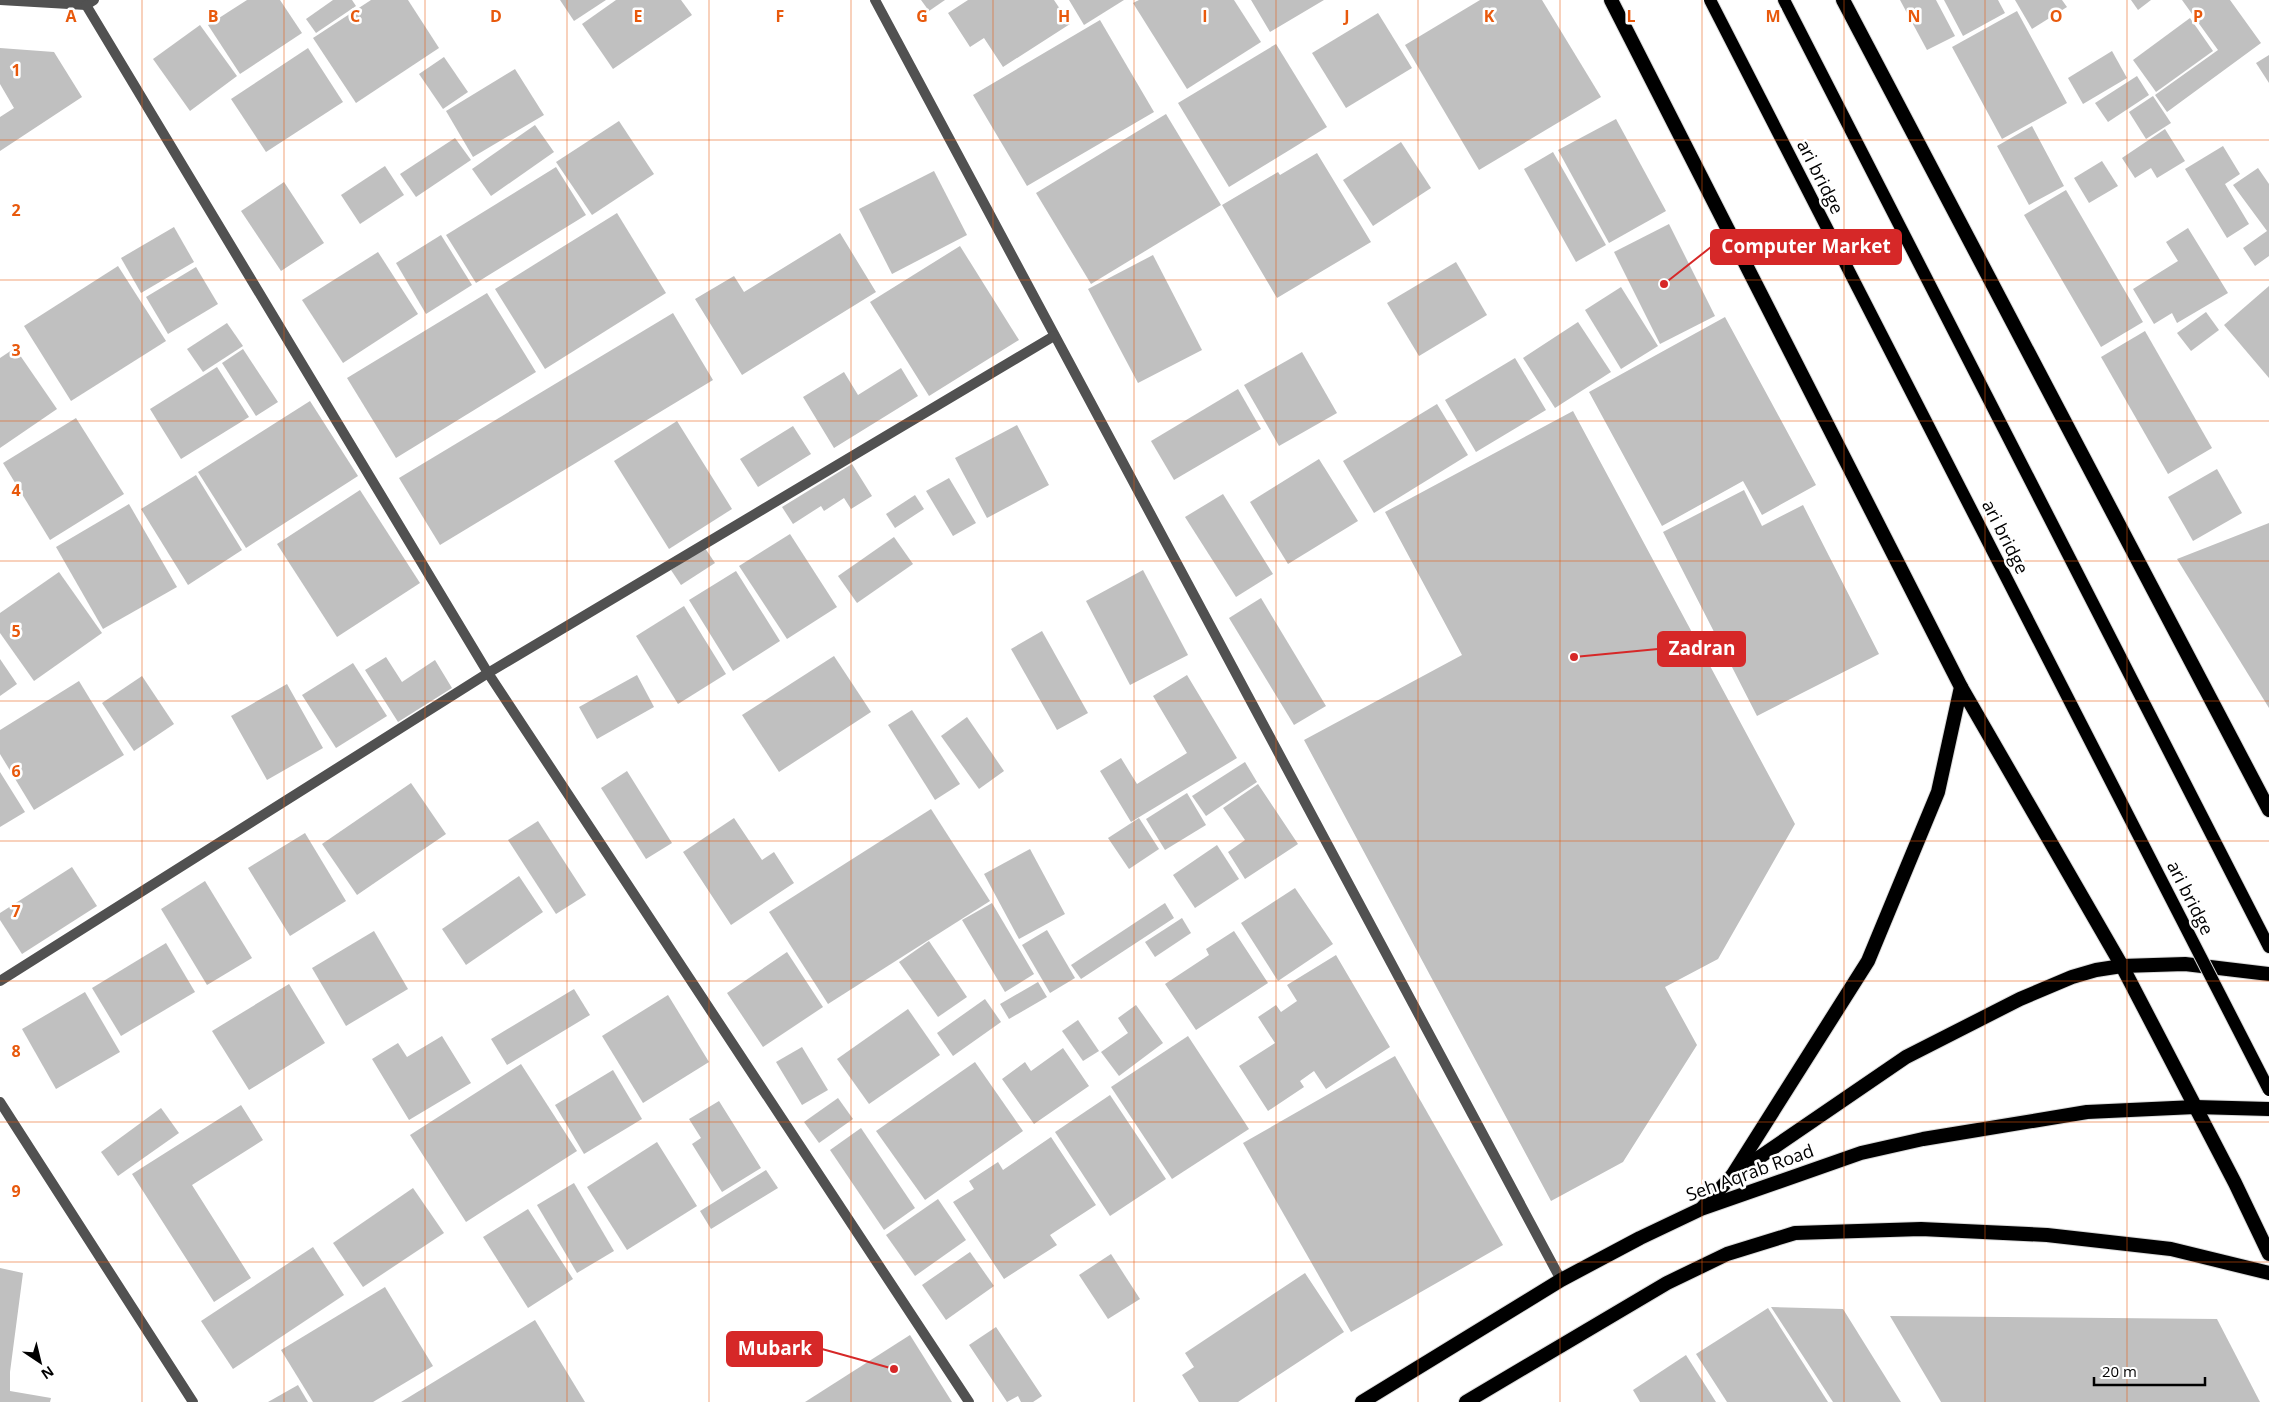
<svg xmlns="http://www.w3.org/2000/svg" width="2269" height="1402" font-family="'Open Sans',sans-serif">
<rect width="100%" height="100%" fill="#fff"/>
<!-- building -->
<g fill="#c0c0c0">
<polygon points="247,0 280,0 302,33 240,74 208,25"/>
<polygon points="333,0 352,0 356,6 316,33 306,19"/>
<polygon points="371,0 408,0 439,48 356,103 313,38"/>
<polygon points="560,0 606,0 574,21"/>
<polygon points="616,0 681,0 692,15 613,69 582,24"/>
<polygon points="921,0 945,0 929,11"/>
<polygon points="968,0 1054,0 1070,24 1003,67 984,38 970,47 948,13"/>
<polygon points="1069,0 1124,0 1084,25"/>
<polygon points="1139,0 1234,0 1261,42 1187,89 1133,3"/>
<polygon points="1251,0 1324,0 1270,32"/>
<polygon points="1480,0 1542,0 1601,97 1479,170 1405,45"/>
<polygon points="1900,0 1936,0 1955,36 1927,50"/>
<polygon points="1944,0 1998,0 2005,13 1963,36"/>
<polygon points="2015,0 2062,0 2067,7 2032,29"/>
<polygon points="2131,0 2151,0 2138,10"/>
<polygon points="2182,0 2230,0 2261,43 2167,112 2155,95 2218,50"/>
<polygon points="2017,11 2067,103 2002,139 1952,47"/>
<polygon points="1378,13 1412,68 1346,108 1312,53"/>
<polygon points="2190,18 2213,51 2156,92 2133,60"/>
<polygon points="1100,20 1154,112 1027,186 973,95"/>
<polygon points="200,25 237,76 190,111 153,59"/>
<polygon points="1276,44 1327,127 1229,187 1178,103"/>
<polygon points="0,48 54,52 82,97 0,151 0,117 14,108 0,84"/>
<polygon points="308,48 343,102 266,152 231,99"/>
<polygon points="2112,51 2127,78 2083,104 2068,78"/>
<polygon points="2269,55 2269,83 2256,63"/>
<polygon points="444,57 468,92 443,109 419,74"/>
<polygon points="515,69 544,115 473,157 446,111"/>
<polygon points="2137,76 2149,95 2108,122 2095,103"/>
<polygon points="2153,96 2171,123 2146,139 2129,112"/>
<polygon points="1166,114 1221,205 1091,284 1036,193"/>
<polygon points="1616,119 1666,211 1609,243 1558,150"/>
<polygon points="619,121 654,174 592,215 556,162"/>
<polygon points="535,125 554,152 491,196 472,169"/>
<polygon points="2032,126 2064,186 2029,205 1997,146"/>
<polygon points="2165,129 2185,161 2157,178 2151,168 2135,178 2122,158"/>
<polygon points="455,138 471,160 416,197 400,174"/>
<polygon points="1401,142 1431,188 1373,226 1343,180"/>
<polygon points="2223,146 2240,174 2225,184 2249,224 2227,238 2185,169"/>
<polygon points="1553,152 1606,245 1576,262 1524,169"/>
<polygon points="1317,153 1371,242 1277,298 1222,205 1278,172 1280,175"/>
<polygon points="2102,161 2118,186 2089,203 2074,178"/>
<polygon points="385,166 404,195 360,224 341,195"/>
<polygon points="556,167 586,215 476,283 446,235"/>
<polygon points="2258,168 2269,184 2269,256 2255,266 2243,248 2267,231 2233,185"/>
<polygon points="934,171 967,235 892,274 859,209"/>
<polygon points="284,182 324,243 281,271 241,211"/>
<polygon points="2066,190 2143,322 2101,347 2024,215"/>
<polygon points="617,213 666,293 545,369 495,289"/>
<polygon points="1669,224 1715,316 1660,344 1614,252"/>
<polygon points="174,227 194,262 141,293 121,258"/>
<polygon points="2188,228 2228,293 2177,323 2172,313 2154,324 2133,289 2178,261 2166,242"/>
<polygon points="840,233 876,292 742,375 695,299 734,276 744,292"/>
<polygon points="441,235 472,285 426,314 396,263"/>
<polygon points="960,246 1019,340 929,396 870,302"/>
<polygon points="378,252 418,314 343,363 302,300"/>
<polygon points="1153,255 1202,350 1138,383 1088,289"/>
<polygon points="1456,262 1487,315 1419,356 1387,303"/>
<polygon points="118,266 166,341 71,401 24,326"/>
<polygon points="196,267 218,304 168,334 146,297"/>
<polygon points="2269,286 2269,378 2224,325"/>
<polygon points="1621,287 1658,346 1621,369 1585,310"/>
<polygon points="487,293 536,372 396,458 347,378"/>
<polygon points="2206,312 2219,330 2191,351 2177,333"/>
<polygon points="673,313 713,380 440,545 399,478"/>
<polygon points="1725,317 1816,485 1762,515 1743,481 1662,526 1589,392"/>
<polygon points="1578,322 1611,372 1555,408 1523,358"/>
<polygon points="227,323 243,346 203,372 187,349"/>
<polygon points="2145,331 2212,448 2168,474 2101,357"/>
<polygon points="15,348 57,409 0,448 0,358"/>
<polygon points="243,349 278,402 256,416 222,363"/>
<polygon points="1302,352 1337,413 1279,446 1244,385"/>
<polygon points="1515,358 1546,410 1476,452 1445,400"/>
<polygon points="217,367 249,417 181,459 150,409"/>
<polygon points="901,368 918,396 834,448 803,397 844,372 858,395"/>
<polygon points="1238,389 1261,429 1174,480 1151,441"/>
<polygon points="310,401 358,476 246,548 198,472"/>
<polygon points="1437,404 1468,455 1374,513 1343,461"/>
<polygon points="1573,411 1795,824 1718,959 1665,987 1697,1045 1623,1162 1551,1201 1304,740 1462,655 1385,512"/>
<polygon points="76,418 124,494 50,540 3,463"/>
<polygon points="677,421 732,509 669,549 614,461"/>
<polygon points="1017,425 1049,485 987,518 955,458"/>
<polygon points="793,426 811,454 758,487 740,459"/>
<polygon points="1319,459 1358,521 1288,564 1250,502"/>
<polygon points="852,464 872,496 851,509 844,498 824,511 821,506 793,524 782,507"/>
<polygon points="2217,469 2242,513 2193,541 2168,497"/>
<polygon points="196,475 242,550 188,585 141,509"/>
<polygon points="949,478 976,523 953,536 926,491"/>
<polygon points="360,490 420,583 337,637 277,544"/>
<polygon points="1744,490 1762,526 1803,505 1879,654 1757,716 1663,532"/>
<polygon points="1223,494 1273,574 1236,597 1185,517"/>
<polygon points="915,495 924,509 895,528 886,514"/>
<polygon points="129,504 177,587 103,629 56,547"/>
<polygon points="2269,523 2269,708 2177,559"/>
<polygon points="790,534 837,607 787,639 739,566"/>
<polygon points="894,537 913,564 857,603 838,576"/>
<polygon points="705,548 715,563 681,585 671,570"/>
<polygon points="1143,570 1188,655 1130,685 1086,601"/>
<polygon points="736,571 780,641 733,671 689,600"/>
<polygon points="59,572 102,633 34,681 0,633 0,613"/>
<polygon points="1261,598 1326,706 1294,725 1229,618"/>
<polygon points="684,606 726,674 678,704 636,636"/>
<polygon points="1042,631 1088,713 1057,730 1011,649"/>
<polygon points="834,656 871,712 779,772 742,715"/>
<polygon points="386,657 402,682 435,660 452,688 398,722 365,670"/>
<polygon points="0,659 17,684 0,696"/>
<polygon points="353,663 387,716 336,748 302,695"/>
<polygon points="637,675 654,707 597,739 579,707"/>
<polygon points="1187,675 1237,758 1131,822 1100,771 1121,758 1137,784 1187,753 1153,696"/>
<polygon points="142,676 174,724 134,751 102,703"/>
<polygon points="79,681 124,755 34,810 0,754 0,730"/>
<polygon points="287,684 323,748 267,780 231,716"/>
<polygon points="912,710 960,784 935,800 888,725"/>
<polygon points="967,717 1004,771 979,789 941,736"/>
<polygon points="1245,762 1257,782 1206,816 1192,796"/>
<polygon points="627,771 672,843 646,859 601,788"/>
<polygon points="0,772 25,812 0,827"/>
<polygon points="411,783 446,834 357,895 322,844"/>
<polygon points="1258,784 1298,844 1245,879 1228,852 1245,840 1223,808"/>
<polygon points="1187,793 1206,825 1165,850 1146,819"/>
<polygon points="931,809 990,901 828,1004 769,912"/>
<polygon points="734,818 762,860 774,852 794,883 731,925 683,852"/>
<polygon points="1139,818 1159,849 1129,869 1108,838"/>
<polygon points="538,821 586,895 556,914 508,840"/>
<polygon points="305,833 346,901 290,936 248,868"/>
<polygon points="1217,845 1239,879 1195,908 1173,875"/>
<polygon points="1030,849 1065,914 1019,939 984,874"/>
<polygon points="72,867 97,906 22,954 0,920 0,913"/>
<polygon points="519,876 543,912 466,965 442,929"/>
<polygon points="205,881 252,958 207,985 161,909"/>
<polygon points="1295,888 1333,944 1278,981 1241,923"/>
<polygon points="992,903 1034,974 1005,992 962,920"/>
<polygon points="1165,903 1174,918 1081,979 1071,965"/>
<polygon points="1182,918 1191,933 1155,957 1145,942"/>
<polygon points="1047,930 1075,978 1050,993 1022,945"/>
<polygon points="374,931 408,989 346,1026 312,968"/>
<polygon points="1234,931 1268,983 1196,1030 1165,984 1209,955 1206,949"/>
<polygon points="929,941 967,997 938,1017 899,962"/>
<polygon points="166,943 195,992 121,1036 92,988"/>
<polygon points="787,952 823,1007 763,1047 727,993"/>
<polygon points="1336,955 1390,1047 1326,1089 1314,1071 1300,1081 1304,1087 1268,1111 1239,1066 1275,1043 1258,1017 1276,1005 1281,1012 1297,1001 1287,985"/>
<polygon points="1038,982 1047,997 1009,1019 1000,1004"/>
<polygon points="289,984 325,1043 249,1090 212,1031"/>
<polygon points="574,989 590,1015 507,1065 491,1039"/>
<polygon points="85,992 120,1052 56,1089 22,1029"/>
<polygon points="668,995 709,1062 643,1103 602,1036"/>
<polygon points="985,999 1001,1022 953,1056 937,1033"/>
<polygon points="1136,1005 1163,1043 1119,1076 1101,1052 1128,1033 1118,1018"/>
<polygon points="908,1009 940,1055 869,1104 837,1059"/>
<polygon points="1078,1020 1099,1051 1083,1061 1062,1031"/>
<polygon points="442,1036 471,1083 409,1120 372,1059 398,1043 407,1057"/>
<polygon points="1188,1036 1249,1129 1172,1179 1111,1087"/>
<polygon points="802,1047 828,1090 802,1105 776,1062"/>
<polygon points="1063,1048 1089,1086 1034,1124 1002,1079 1025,1062 1031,1071"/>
<polygon points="1395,1056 1503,1245 1351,1332 1243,1143"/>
<polygon points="975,1062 1023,1131 925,1200 876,1131"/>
<polygon points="521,1064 577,1151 466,1222 410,1135"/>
<polygon points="613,1070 642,1119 584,1154 555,1105"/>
<polygon points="1110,1095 1166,1179 1110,1216 1055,1132"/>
<polygon points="838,1098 853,1119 819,1143 804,1122"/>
<polygon points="719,1101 761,1168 722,1192 692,1144 701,1138 689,1119"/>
<polygon points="241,1105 263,1140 192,1185 251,1278 214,1302 132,1174"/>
<polygon points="161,1108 179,1133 118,1176 101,1152"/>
<polygon points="861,1128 915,1208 884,1230 830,1150"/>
<polygon points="1051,1137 1096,1205 1050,1235 1057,1245 1004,1279 953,1202 974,1189 969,1181 998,1162 1003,1170"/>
<polygon points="657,1142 697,1206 627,1250 587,1187"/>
<polygon points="766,1170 778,1188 711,1229 700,1211"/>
<polygon points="574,1183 614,1251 577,1273 537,1205"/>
<polygon points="413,1188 444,1233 363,1287 333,1243"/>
<polygon points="938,1199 966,1240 915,1276 886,1235"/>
<polygon points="528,1209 573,1279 528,1308 483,1237"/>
<polygon points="313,1247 344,1295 233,1369 201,1321"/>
<polygon points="970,1252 994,1286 946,1320 922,1285"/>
<polygon points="1111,1254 1140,1299 1108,1319 1079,1275"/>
<polygon points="0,1268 23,1273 10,1372 10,1391 51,1398 50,1402 0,1402"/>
<polygon points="1305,1273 1344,1332 1238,1402 1199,1402 1182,1375 1194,1367 1185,1353"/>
<polygon points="385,1287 433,1366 373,1402 313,1402 281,1350"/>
<polygon points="1771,1307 1843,1309 1901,1402 1833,1402"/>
<polygon points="1768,1308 1828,1402 1727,1402 1696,1354"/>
<polygon points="1890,1316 2217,1319 2260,1402 1941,1402"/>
<polygon points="535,1320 585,1402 401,1402"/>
<polygon points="996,1327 1042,1396 1033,1402 1021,1402 1018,1396 1007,1402 969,1345"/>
<polygon points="910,1335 952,1402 805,1402"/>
<polygon points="1686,1355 1716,1402 1640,1402 1633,1390"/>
<polygon points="298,1385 308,1402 268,1402"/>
</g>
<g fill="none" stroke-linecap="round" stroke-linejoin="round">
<defs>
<polyline id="primary" points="1784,0 2269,947"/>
<g id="trunk">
<polyline points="1611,0 1961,687 1938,792 1868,961 1732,1176"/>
<polyline points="1843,0 2269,810"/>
<polyline points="1961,687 2122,966 2235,1183 2269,1254"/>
<polyline points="1703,1207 1732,1176 1906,1057 2020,999 2072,977 2096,970 2122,966 2185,964 2269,974"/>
<polyline points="1362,1402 1561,1280 1640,1238 1701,1209 1861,1153 1923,1139 2087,1112 2195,1107 2269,1109"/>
<polyline points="1466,1402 1667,1283 1727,1254 1795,1233 1921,1229 2047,1235 2171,1249 2269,1273"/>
</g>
</defs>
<!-- primary casing -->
<use href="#primary" stroke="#dbdbdb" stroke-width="14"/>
<!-- trunk casing -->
<use href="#trunk" stroke="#dbdbdb" stroke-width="16"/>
<!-- minor -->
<g stroke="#515151" stroke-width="10">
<polyline points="0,0 86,5 94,0"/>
<polyline points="875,0 1561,1280"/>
<polyline points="86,5 488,673 969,1402"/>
<polyline points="0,981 488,673 1054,336"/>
<polyline points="0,1102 193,1402"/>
</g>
<!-- primary -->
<use href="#primary" stroke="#000" stroke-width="12"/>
<!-- trunk -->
<use href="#trunk" stroke="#000" stroke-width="14"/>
<defs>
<polyline id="primary-bridge" points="1710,0 2269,1090"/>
</defs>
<!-- primary-bridge casing -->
<use href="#primary-bridge" stroke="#dbdbdb" stroke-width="14" stroke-linecap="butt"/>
<!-- primary-bridge -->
<use href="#primary-bridge" stroke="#000" stroke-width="12"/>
</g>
<!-- grid -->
<path fill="none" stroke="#e8590c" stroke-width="1" stroke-opacity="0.55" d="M142,0v1402M284,0v1402M425,0v1402M567,0v1402M709,0v1402M851,0v1402M993,0v1402M1134,0v1402M1276,0v1402M1418,0v1402M1560,0v1402M1702,0v1402M1844,0v1402M1985,0v1402M2127,0v1402M0,140h2269M0,280h2269M0,421h2269M0,561h2269M0,701h2269M0,841h2269M0,981h2269M0,1122h2269M0,1262h2269"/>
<g text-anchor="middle" stroke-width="5" stroke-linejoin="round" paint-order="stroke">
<!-- street labels -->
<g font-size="18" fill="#000" stroke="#fff">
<text transform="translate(1820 177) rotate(63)" y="6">ari bridge</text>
<text transform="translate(2005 537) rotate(63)" y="6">ari bridge</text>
<text transform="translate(2190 898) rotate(63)" y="6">ari bridge</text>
<text transform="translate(1750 1173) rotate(-20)" y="6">Seh Aqrab Road</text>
</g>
</g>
<g font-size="16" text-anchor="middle" font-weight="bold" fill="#e8590c" stroke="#fff" stroke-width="5" stroke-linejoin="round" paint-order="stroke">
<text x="71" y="22">A</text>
<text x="213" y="22">B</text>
<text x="355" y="22">C</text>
<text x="496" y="22">D</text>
<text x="638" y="22">E</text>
<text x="780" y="22">F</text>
<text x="922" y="22">G</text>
<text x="1064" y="22">H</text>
<text x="1205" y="22">I</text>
<text x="1347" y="22">J</text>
<text x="1489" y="22">K</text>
<text x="1631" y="22">L</text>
<text x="1773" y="22">M</text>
<text x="1914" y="22">N</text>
<text x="2056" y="22">O</text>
<text x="2198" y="22">P</text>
<text x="16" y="76">1</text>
<text x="16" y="216">2</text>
<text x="16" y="356">3</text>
<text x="16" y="496">4</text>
<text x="16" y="637">5</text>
<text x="16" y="777">6</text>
<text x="16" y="917">7</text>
<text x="16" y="1057">8</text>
<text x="16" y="1197">9</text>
</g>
<!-- callouts -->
<path fill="none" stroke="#d62828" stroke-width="2" d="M1664 284L1711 247M1574 657L1658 649M894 1369L822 1349"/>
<g fill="#d62828" stroke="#fff" stroke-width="2">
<circle cx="1664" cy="284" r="5"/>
<circle cx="1574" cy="657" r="5"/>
<circle cx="894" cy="1369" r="5"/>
</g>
<g fill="#d62828" stroke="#d62828" stroke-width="2">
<rect x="1711" y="230" width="190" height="34" rx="5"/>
<rect x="1658" y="632" width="87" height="34" rx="5"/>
<rect x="727" y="1332" width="95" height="34" rx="5"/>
</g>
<g font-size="19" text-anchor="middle" font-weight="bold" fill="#fff">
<text x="1806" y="253">Computer Market</text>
<text x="1702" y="655">Zadran</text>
<text x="775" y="1355">Mubark</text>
</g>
<!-- north arrow -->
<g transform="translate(40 1362) rotate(145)" stroke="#ffffff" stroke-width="4" paint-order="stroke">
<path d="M0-4L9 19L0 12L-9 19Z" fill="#000000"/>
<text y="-8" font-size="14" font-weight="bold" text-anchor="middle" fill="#000000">N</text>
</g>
<!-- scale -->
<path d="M2094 1377v8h111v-8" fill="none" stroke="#000000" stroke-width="2.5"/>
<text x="2102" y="1377" font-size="15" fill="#000000" stroke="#ffffff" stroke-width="4" paint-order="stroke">20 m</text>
</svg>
